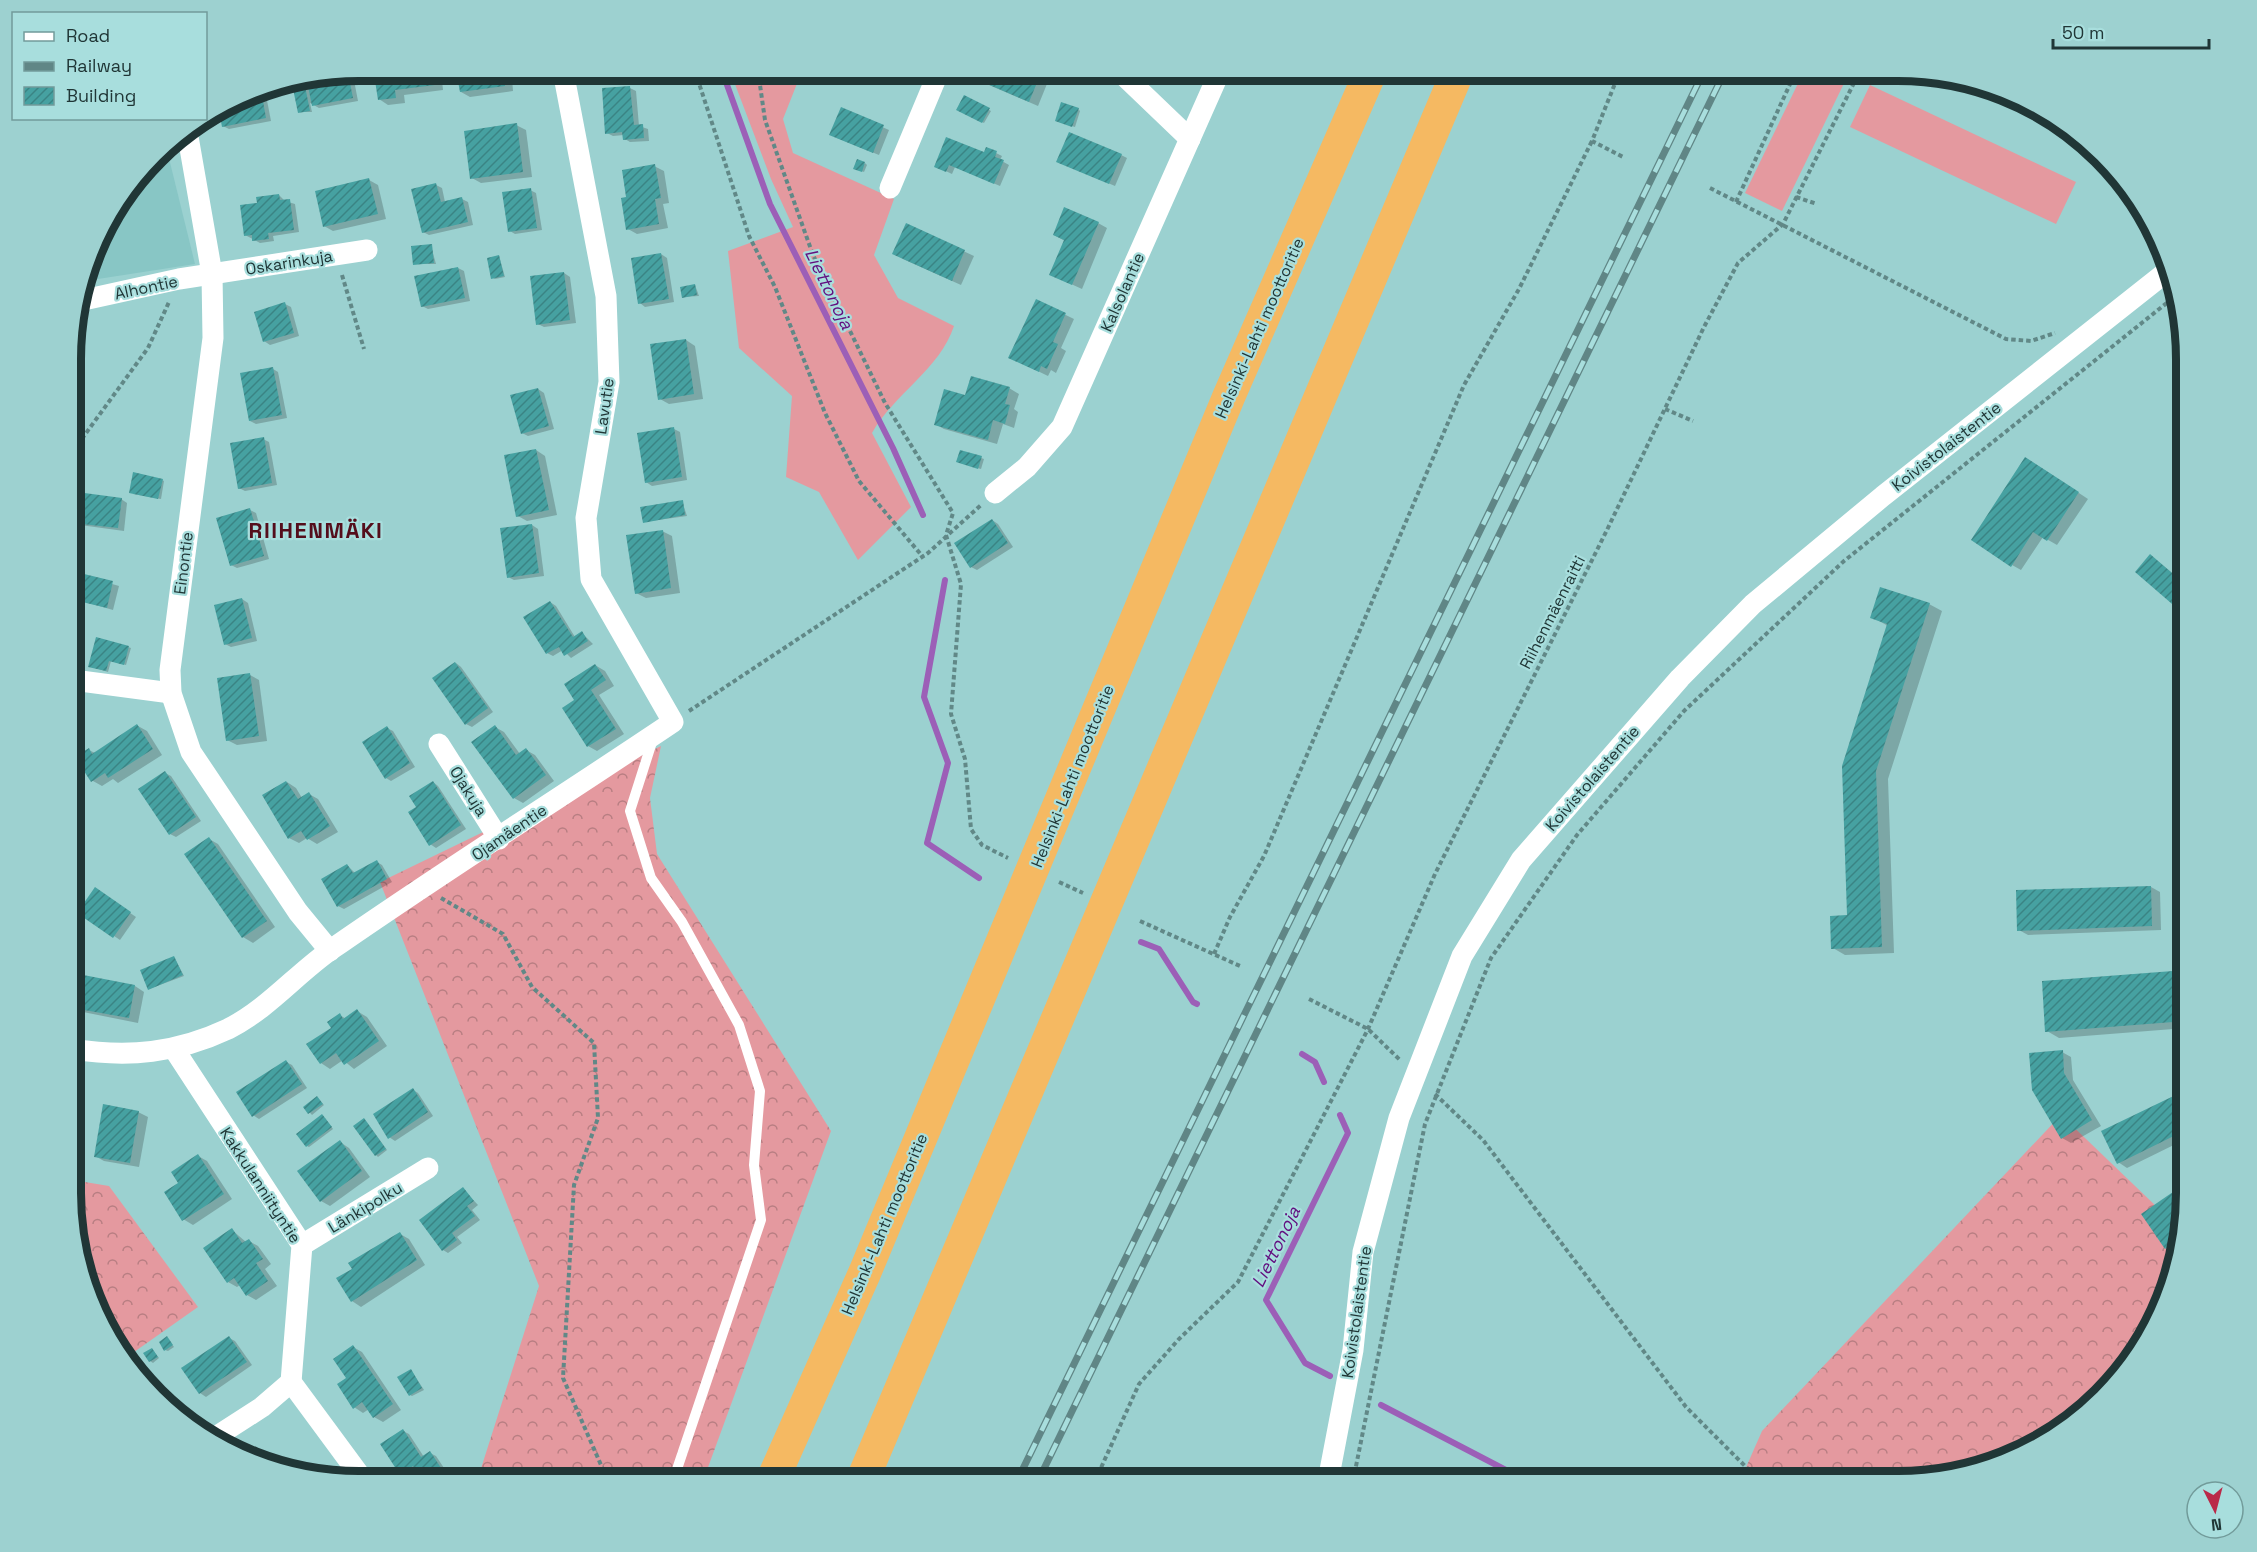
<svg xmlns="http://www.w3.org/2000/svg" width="2257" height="1552" font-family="'Space Grotesk',sans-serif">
<defs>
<pattern id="forest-crowns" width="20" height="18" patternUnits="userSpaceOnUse" patternTransform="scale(1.5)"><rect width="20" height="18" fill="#e4999f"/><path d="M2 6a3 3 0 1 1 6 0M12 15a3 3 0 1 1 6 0" fill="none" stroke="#b87e82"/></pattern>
<pattern id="building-hatch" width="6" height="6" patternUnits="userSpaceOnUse" patternTransform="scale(1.5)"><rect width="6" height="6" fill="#46a1a1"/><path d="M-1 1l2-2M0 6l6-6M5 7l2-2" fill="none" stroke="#3a8484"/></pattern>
</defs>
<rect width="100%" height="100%" fill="#9bd1d0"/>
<!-- built -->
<polygon fill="#88c6c5" points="166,146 195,264 85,281 100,231"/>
<!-- grass -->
<g fill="#e4999f">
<path d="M730,71h72l-19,48 10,34 101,46 -20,56 24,43 56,28c-14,43 -60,68 -82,107l39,74 -53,53 -39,-68 -33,-15 6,-81 -53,-48 -11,-97 65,-24 -22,-48z"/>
<polygon points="1804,71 1850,71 1782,211 1745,193"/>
<polygon points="1870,85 2076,182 2056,224 1850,127"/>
</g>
<!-- forest -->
<g fill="url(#forest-crowns)">
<polygon points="661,746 650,798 657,854 831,1131 703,1481 477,1481 539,1286 380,882"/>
<polygon points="2061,1115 2182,1231 2171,1286 2127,1368 2026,1452 1898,1481 1740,1481 1762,1431"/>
<polygon points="73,1180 109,1186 198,1307 127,1357 109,1338 73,1230"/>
</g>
<!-- shadow -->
<g fill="#0003">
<polygon points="387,71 441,71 443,90 404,95 405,103 388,105 379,99"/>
<polygon points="458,71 529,71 529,75 512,78 513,91 470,97 461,92"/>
<polygon points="881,71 903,71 899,79"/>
<polygon points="976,71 1032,71 1049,79 1038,106 982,82 973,76"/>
<polygon points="348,73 353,75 358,101 319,108 310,103 312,112 299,112 294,83 305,81 309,83 308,81"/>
<polygon points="630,88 636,91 639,126 648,129 649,141 630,142 625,139 624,135 613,136 607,133"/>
<polygon points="265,90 271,121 229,129 223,126 220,110 249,92"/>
<polygon points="965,97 991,111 984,123 958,109"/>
<polygon points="842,109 889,130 879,155 837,138"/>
<polygon points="1078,109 1080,111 1075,127 1059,122"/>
<polygon points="516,125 526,130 532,177 481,183 472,178"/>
<polygon points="996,153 1002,156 1000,160 1009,165 1000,186 955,167 952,174 935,166"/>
<polygon points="1121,155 1127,158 1115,186 1058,162"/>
<polygon points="865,163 867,165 864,172 857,169"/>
<polygon points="654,166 664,171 669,203 663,204 668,228 637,234 628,229 628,199"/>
<polygon points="369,180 378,185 386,219 333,231 324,226"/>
<polygon points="436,185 442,188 445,202 462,199 468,202 473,225 429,235 423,232"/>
<polygon points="530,190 536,193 542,230 515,234 510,231"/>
<polygon points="279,195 285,201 295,204 299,232 273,236 274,241 260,243 245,235 259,204"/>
<polygon points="1098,223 1107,228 1082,289 1060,279 1065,241 1054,235"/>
<polygon points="907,225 974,256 961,285 903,259"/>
<polygon points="431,246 436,264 415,264"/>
<polygon points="661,254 667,258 674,302 645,307 640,303"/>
<polygon points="499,256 505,277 495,279 493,278"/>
<polygon points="458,268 464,271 470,301 428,309 422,306"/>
<polygon points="564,273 570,277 576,323 544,327 538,324"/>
<polygon points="695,285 699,296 683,297"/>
<polygon points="1037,301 1074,319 1061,348 1066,351 1056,373 1051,370 1048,376 1019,362"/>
<polygon points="285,304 291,307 299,336 270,345 264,341"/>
<polygon points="686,340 695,346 703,399 669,404 660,399"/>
<polygon points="73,365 77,367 73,393"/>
<polygon points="273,369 278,372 287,418 256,424 250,421"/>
<polygon points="1009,388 1019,394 1014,409 1018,412 1014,428 1003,424 997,444 944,429 935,424 966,397"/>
<polygon points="538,389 544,393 554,429 528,436 522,433"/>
<polygon points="674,429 680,432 687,480 652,486 646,482"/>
<polygon points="263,439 269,442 277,485 245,491 239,488"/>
<polygon points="536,450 545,456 557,515 527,521 518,516"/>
<polygon points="981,458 984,459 981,469 960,463"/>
<polygon points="2035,464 2088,499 2057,545 2043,537 2021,570 2012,565"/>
<polygon points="162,480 164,481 161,499 133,494"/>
<polygon points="121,499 127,503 124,531 80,525 75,522"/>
<polygon points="682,501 687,516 644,522"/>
<polygon points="250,510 256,513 269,559 237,568 231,565"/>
<polygon points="992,520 998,524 1013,547 977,570 971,567"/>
<polygon points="532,525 538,529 544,576 514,580 508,577"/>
<polygon points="662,531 672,536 680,593 646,598 636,593"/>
<polygon points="2151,556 2186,584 2186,614"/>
<polygon points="81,575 119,586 113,610 75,599"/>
<polygon points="242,599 248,603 257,641 231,647 225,644"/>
<polygon points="550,602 556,606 575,637 582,633 593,644 571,658 563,650 553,656 547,653"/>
<polygon points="1929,604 1942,611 1888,779 1894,953 1845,955 1833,948 1848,917 1888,626 1872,617"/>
<polygon points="128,647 131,648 126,665 111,661 108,672 92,667"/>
<polygon points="456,663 461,667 493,712 472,727 466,724"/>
<polygon points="595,665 605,671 614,686 599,695 624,734 597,751 588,746 576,701"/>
<polygon points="250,675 259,680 267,741 237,745 227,740"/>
<polygon points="138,726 147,731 162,755 118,783 113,779 102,786 93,781 77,757 89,750 95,753"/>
<polygon points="495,727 504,732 520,754 526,750 535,755 554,781 523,803 514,798"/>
<polygon points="387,728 393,731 415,767 391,781 386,778"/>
<polygon points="165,773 171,776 201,821 176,837 170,834"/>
<polygon points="287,782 296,788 302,798 309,794 318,799 338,832 317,844 307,838 299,843 289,838"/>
<polygon points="433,782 438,786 466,829 436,848 430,844 418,807"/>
<polygon points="209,839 218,844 275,927 253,943 243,937 186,855"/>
<polygon points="377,862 382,865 392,882 344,909 338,906 347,865 356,874"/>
<polygon points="2151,887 2160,892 2161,930 2028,935 2019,930"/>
<polygon points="101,893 136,917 120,940 80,913"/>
<polygon points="174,957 184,976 149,989"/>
<polygon points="2186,972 2186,1028 2059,1038 2047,1031"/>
<polygon points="73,975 135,986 144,992 138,1023 73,1010"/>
<polygon points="357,1011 367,1017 387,1046 354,1069 343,1060 330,1069 321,1063 308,1045 333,1028 340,1015 346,1019"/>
<polygon points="2062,1052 2071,1057 2073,1080 2101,1126 2071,1143 2062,1138"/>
<polygon points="286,1062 292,1065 307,1088 259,1119 253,1115"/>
<polygon points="413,1090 418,1093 433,1116 395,1141 389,1137"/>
<polygon points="2186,1092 2186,1139 2127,1168 2118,1162"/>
<polygon points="317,1098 324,1105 312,1115 305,1107"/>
<polygon points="138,1112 148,1117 139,1167 104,1161 95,1156"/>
<polygon points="325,1118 333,1129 309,1147 307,1146"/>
<polygon points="366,1121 387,1150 378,1157 376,1155"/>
<polygon points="340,1142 349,1148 370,1177 330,1206 321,1201"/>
<polygon points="198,1156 207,1161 232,1199 193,1225 183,1219 181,1183"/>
<polygon points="463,1189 478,1205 472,1210 480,1220 457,1237 462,1243 448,1253 443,1250"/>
<polygon points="2186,1212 2177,1255 2166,1248"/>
<polygon points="232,1230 246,1242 249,1241 258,1246 271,1264 265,1269 277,1286 256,1300 247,1295 240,1285 237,1287 228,1282"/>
<polygon points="400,1234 409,1239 425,1265 361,1307 352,1301 354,1270"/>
<polygon points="167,1338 174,1347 168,1351 165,1350"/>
<polygon points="229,1338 235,1341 252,1365 206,1397 200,1393 183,1369"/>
<polygon points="353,1347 362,1352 401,1410 383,1422 374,1417 369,1409 363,1413 354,1407"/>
<polygon points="152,1349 159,1358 153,1363 150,1361"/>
<polygon points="411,1370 424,1390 412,1396 410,1395"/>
<polygon points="161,1388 167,1392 181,1412 177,1414 157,1391"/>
<polygon points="403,1431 409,1434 424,1457 430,1453 436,1456 448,1474 437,1481 424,1481 417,1470 407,1477 401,1473"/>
</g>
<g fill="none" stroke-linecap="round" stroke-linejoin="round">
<!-- stream -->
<g stroke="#9c5fb7" stroke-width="6">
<polyline points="722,71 770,204 893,448 923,515"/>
<polyline points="945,580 924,697 948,763 927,843 979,878"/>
<polyline points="1141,942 1159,949 1193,1002 1197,1004"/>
<polyline points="1302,1054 1315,1062 1324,1082"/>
<polyline points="1330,1376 1305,1363 1266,1300 1348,1133 1340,1115"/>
<polyline points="1381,1405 1527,1481"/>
</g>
</g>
<!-- building -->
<g fill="url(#building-hatch)">
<polygon points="386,71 433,71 435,85 395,90 396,98 378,100 374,74"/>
<polygon points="456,71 510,71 510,72 503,73 505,86 460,92"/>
<polygon points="974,71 1036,71 1041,73 1029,102 971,77"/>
<polygon points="348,73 353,98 312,106 307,81"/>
<polygon points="304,81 310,111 298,113 292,84"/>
<polygon points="630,86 634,125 643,124 644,138 623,140 622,132 605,134 602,88"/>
<polygon points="261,90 266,118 222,127 219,111 249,92"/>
<polygon points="964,95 990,108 982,123 956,110"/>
<polygon points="1061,102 1079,108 1072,127 1055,121"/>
<polygon points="841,107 884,125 873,153 829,135"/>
<polygon points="517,123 523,172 470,179 464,131"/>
<polygon points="1069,132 1122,154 1109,184 1056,162"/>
<polygon points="946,137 984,152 986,147 997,151 995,157 1004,160 994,184 949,165 946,172 934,167"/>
<polygon points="857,159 865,162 862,172 853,169"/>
<polygon points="655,164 661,198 655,199 659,224 626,230 621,198 626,197 622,170"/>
<polygon points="369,178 378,214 323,227 315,191"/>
<polygon points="436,183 441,202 462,197 468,222 422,233 411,189"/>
<polygon points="531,188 537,228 508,232 502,192"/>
<polygon points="279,194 280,200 290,199 294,230 268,233 269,239 252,241 252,235 244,236 240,205 257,203 256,197"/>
<polygon points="1064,207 1099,222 1072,285 1049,275 1064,240 1053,235"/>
<polygon points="906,223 965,250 952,281 892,254"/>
<polygon points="432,244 434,263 413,265 411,246"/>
<polygon points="661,253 669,299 638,304 631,258"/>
<polygon points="499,255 504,276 491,279 487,258"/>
<polygon points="458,267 465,298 421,307 414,276"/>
<polygon points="564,272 570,320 536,325 530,276"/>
<polygon points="695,284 697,295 682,298 680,287"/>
<polygon points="1036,299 1066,313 1053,342 1058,344 1047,369 1041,366 1039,372 1008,358"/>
<polygon points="285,302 294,333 263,342 254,312"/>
<polygon points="686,339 694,394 658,400 650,344"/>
<polygon points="273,367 282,415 249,421 240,373"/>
<polygon points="971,376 1010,387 1005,404 1010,405 1005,424 993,420 988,440 934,425 944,389 965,395"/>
<polygon points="538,388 549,426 521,434 510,395"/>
<polygon points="674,427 682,477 645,483 637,433"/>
<polygon points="264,437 272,483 238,489 230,443"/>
<polygon points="536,449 549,510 516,517 504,455"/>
<polygon points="960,450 982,456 978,469 956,462"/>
<polygon points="2025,457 2079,492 2047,541 2033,532 2011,567 1971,540"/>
<polygon points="133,472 163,479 158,499 129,493"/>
<polygon points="77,492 122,498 118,528 73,523"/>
<polygon points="683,500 685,515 643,523 640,507"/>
<polygon points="250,508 264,556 230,566 216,518"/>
<polygon points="992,519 1008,543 970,568 954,543"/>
<polygon points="532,524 539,573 507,578 500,528"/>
<polygon points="663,530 671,588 635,594 626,535"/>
<polygon points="2150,554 2186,585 2186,616 2135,572"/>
<polygon points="80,573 113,581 107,608 74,600"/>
<polygon points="1880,587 1930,603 1876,771 1882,947 1831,949 1830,916 1847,915 1842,766 1887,624 1870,618"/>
<polygon points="242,598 252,638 224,645 214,605"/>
<polygon points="550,601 573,637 582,631 588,641 564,656 559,647 546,654 523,617"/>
<polygon points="96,637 129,646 124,665 109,661 106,671 88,667"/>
<polygon points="455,662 488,708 465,725 432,678"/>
<polygon points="595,664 606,680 591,690 616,729 587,747 562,708 574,700 564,684"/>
<polygon points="250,673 259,736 226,741 217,678"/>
<polygon points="137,724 153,749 108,778 105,773 91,782 75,757 89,748 92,754"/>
<polygon points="495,725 516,755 526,748 546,775 513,799 471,742"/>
<polygon points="387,726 410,763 385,779 362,742"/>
<polygon points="165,771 196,817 169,835 138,789"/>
<polygon points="286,781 298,799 309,792 330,826 307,840 301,831 288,839 262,795"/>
<polygon points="433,781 461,825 429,846 408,812 416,807 409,796"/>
<polygon points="209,837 267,921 242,938 184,854"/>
<polygon points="377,860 387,879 337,907 321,879 347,864 353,873"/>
<polygon points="2151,886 2152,926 2017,931 2016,890"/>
<polygon points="95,887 131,912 113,938 77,913"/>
<polygon points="174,956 183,975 148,990 140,970"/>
<polygon points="2186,970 2186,1021 2045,1032 2042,981"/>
<polygon points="73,973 135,985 129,1018 73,1008"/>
<polygon points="357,1009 379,1041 344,1065 336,1053 320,1064 306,1044 331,1028 327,1022 340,1013 343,1019"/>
<polygon points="2063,1050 2064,1073 2092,1120 2061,1139 2032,1090 2029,1053"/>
<polygon points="286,1060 302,1084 252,1117 236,1092"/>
<polygon points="413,1088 428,1112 388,1139 373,1114"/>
<polygon points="2186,1090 2186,1130 2117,1164 2101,1131"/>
<polygon points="317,1096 323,1104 308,1114 303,1107"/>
<polygon points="103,1104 139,1111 130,1163 94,1157"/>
<polygon points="322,1114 332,1127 306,1147 296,1134"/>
<polygon points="364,1118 386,1149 375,1156 353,1126"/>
<polygon points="340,1140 362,1171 320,1202 297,1171"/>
<polygon points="198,1154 224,1194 182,1221 164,1192 178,1183 171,1172"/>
<polygon points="2186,1183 2186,1212 2181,1238 2165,1249 2141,1214"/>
<polygon points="463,1187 474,1201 467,1206 475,1216 452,1233 457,1240 442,1251 419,1220"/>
<polygon points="232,1228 242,1243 249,1239 263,1259 256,1263 268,1281 246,1296 234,1278 227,1283 203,1248"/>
<polygon points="400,1232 417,1260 351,1302 336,1278 352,1269 348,1263"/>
<polygon points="167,1336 173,1345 164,1351 159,1342"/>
<polygon points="229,1336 247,1362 199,1394 181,1368"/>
<polygon points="353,1345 393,1404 373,1418 362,1402 353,1409 337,1384 346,1378 333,1359"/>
<polygon points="152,1348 158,1357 149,1362 143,1353"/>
<polygon points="411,1369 422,1388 409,1396 397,1377"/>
<polygon points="161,1387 176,1408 173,1410 156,1390"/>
<polygon points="403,1429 421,1457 430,1451 443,1471 427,1481 422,1481 413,1466 400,1475 380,1444"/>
</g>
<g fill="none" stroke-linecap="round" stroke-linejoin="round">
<!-- path -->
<g stroke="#618887" stroke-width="4" stroke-dasharray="4.5 3" stroke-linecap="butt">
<polyline points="695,71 749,236 775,287 825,413 859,481 923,557"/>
<polyline points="758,71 765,120 813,255 885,403 953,513 946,535"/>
<polyline points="1620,71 1592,141 1625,158"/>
<polyline points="1710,188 2006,339 2031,341 2055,333"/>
<polyline points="1796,197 1817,204"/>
<polyline points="1736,202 1796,71"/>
<polyline points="342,275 364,349"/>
<polyline points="1665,409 1693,421"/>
<polyline points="73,451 148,348 169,302"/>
<polyline points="946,535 961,584 951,714 965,759 971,829 982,845 1008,858"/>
<polyline points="689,711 928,553 981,505"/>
<polyline points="1059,882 1083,893"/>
<polyline points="441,898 503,934 532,987 594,1043 598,1118 574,1185 563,1378 608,1481"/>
<polyline points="1140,921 1240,966"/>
<polyline points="1214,954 1230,917 1264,856 1464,385 1519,289 1592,141"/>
<polyline points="1309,999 1368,1029 1400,1060"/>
<polyline points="1435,1094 1483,1140 1686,1407 1756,1477 1754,1481"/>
<polyline points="1095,1481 1139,1384 1179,1339 1238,1282 1368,1029 1435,874 1607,530 1704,327 1738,263 1783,224 1860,71"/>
<polyline points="1353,1481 1425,1124 1491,958 1577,835 1684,711 1844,561 2173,298"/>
</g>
<!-- lane -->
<polyline stroke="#fff" stroke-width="10" points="653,739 630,811 651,878 682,922 739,1025 760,1091 754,1165 761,1220 673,1481"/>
<!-- street -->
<g stroke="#fff" stroke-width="21">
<polyline points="1119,71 1190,139"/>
<polyline points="187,131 212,274 213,338 170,670 171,693 191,752 298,912 330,951"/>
<polyline points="890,188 939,71"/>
<polyline points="79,301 179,279 367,250"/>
<polyline points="995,493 1027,467 1062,427 1220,71"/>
<polyline points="73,680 171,693"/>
<polyline points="439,744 499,839"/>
<path d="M73,1049c55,9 104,4 155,-20 40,-20 68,-55 104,-80 112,-78 228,-151 341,-227l-82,-143 -5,-61 23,-136 -3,-86 -43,-225"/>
<polyline points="174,1049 302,1245 291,1382 262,1407 214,1438"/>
<polyline points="302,1245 428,1168"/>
<polyline points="291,1382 364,1481"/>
<polyline points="1328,1481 1353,1350 1363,1252 1399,1118 1462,956 1521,860 1680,678 1753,604 1883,496 2165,273"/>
</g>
<!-- highway -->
<g stroke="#f5b962" stroke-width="33">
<polyline points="772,1481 865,1272 1229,396 1371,71"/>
<polyline points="862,1481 1458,71"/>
</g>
<defs>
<g id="rail">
<polyline points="1017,1481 1704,71"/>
<polyline points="1038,1481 1725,71"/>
</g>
</defs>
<!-- rail casing -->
<use href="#rail" stroke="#608686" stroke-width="7"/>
<!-- rail -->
<use href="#rail" stroke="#a8dedd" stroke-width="4.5" stroke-dasharray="14" stroke-linecap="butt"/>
</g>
<g text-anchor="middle" stroke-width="4.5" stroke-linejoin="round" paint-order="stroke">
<!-- street labels -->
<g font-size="16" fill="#203636" stroke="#a8dedd">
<text transform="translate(289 262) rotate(-9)" y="6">Oskarinkuja</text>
<text transform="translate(146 287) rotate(-12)" y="6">Alhontie</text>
<text transform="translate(1122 292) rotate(-66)" y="6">Kalsolantie</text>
<text transform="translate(1259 328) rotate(-66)" y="6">Helsinki-Lahti moottoritie</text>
<text transform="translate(604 406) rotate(-82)" y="6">Lavutie</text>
<text transform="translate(1946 446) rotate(-38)" y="6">Koivistolaistentie</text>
<text transform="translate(183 563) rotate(-83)" y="6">Einontie</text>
<text transform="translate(1552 612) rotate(-63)" y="6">Riihenmäenraitti</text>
<text transform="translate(1072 776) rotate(-68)" y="6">Helsinki-Lahti moottoritie</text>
<text transform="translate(1592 778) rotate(-49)" y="6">Koivistolaistentie</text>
<text transform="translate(469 791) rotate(58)" y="6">Ojakuja</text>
<text transform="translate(509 832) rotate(-34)" y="6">Ojamäentie</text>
<text transform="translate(261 1185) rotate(57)" y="6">Kakkulanniityntie</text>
<text transform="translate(365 1207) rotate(-31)" y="6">Länkipolku</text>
<text transform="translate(884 1224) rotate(-67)" y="6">Helsinki-Lahti moottoritie</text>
<text transform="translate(1356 1312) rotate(-82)" y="6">Koivistolaistentie</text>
</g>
<!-- water labels -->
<g font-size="18" font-style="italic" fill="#631080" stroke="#a8dedd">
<text transform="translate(829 289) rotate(64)" y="6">Liettonoja</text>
<text transform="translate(1276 1247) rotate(-64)" y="6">Liettonoja</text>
</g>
<!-- district labels -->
<g font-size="22" font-weight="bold" letter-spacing="1.5" fill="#540e1c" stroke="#a8dedd">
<text x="316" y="538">RIIHENMÄKI</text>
</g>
</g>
<!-- crop -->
<path d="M0 0H2257V1552H0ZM359 81H1898A278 278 0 0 1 2176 359V1193A278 278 0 0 1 1898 1471H359A278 278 0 0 1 81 1193V359A278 278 0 0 1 359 81Z" fill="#9dd1d0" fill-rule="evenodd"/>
<path fill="none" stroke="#203636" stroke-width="8" d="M359 81H1898A278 278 0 0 1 2176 359V1193A278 278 0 0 1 1898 1471H359A278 278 0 0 1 81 1193V359A278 278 0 0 1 359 81Z"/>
<!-- legend -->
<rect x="12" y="12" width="195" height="108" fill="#a8dedd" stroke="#729b9a" stroke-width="1.5"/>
<rect x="24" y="32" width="30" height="9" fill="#ffffff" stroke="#729b9a" stroke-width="1.5"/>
<text x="66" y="42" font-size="18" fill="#203636">Road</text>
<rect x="24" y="62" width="30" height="9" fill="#608686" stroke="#729b9a" stroke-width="1.5"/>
<text x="66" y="72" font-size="18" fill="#203636">Railway</text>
<rect x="24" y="87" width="30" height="18" fill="url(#building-hatch)" stroke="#729b9a" stroke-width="1.5"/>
<text x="66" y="102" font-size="18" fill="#203636">Building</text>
<!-- north arrow -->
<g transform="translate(2215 1510) rotate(174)"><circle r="28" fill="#a8dedd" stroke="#729b9a" stroke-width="1.5"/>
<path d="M0-4.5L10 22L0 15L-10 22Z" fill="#ba2948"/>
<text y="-9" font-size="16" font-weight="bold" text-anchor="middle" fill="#203636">N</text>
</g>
<!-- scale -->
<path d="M2053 39v9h156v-9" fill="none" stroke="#203636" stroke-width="3"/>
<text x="2062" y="39" font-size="18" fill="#203636" stroke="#a8dedd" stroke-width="4.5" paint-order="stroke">50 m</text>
</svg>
